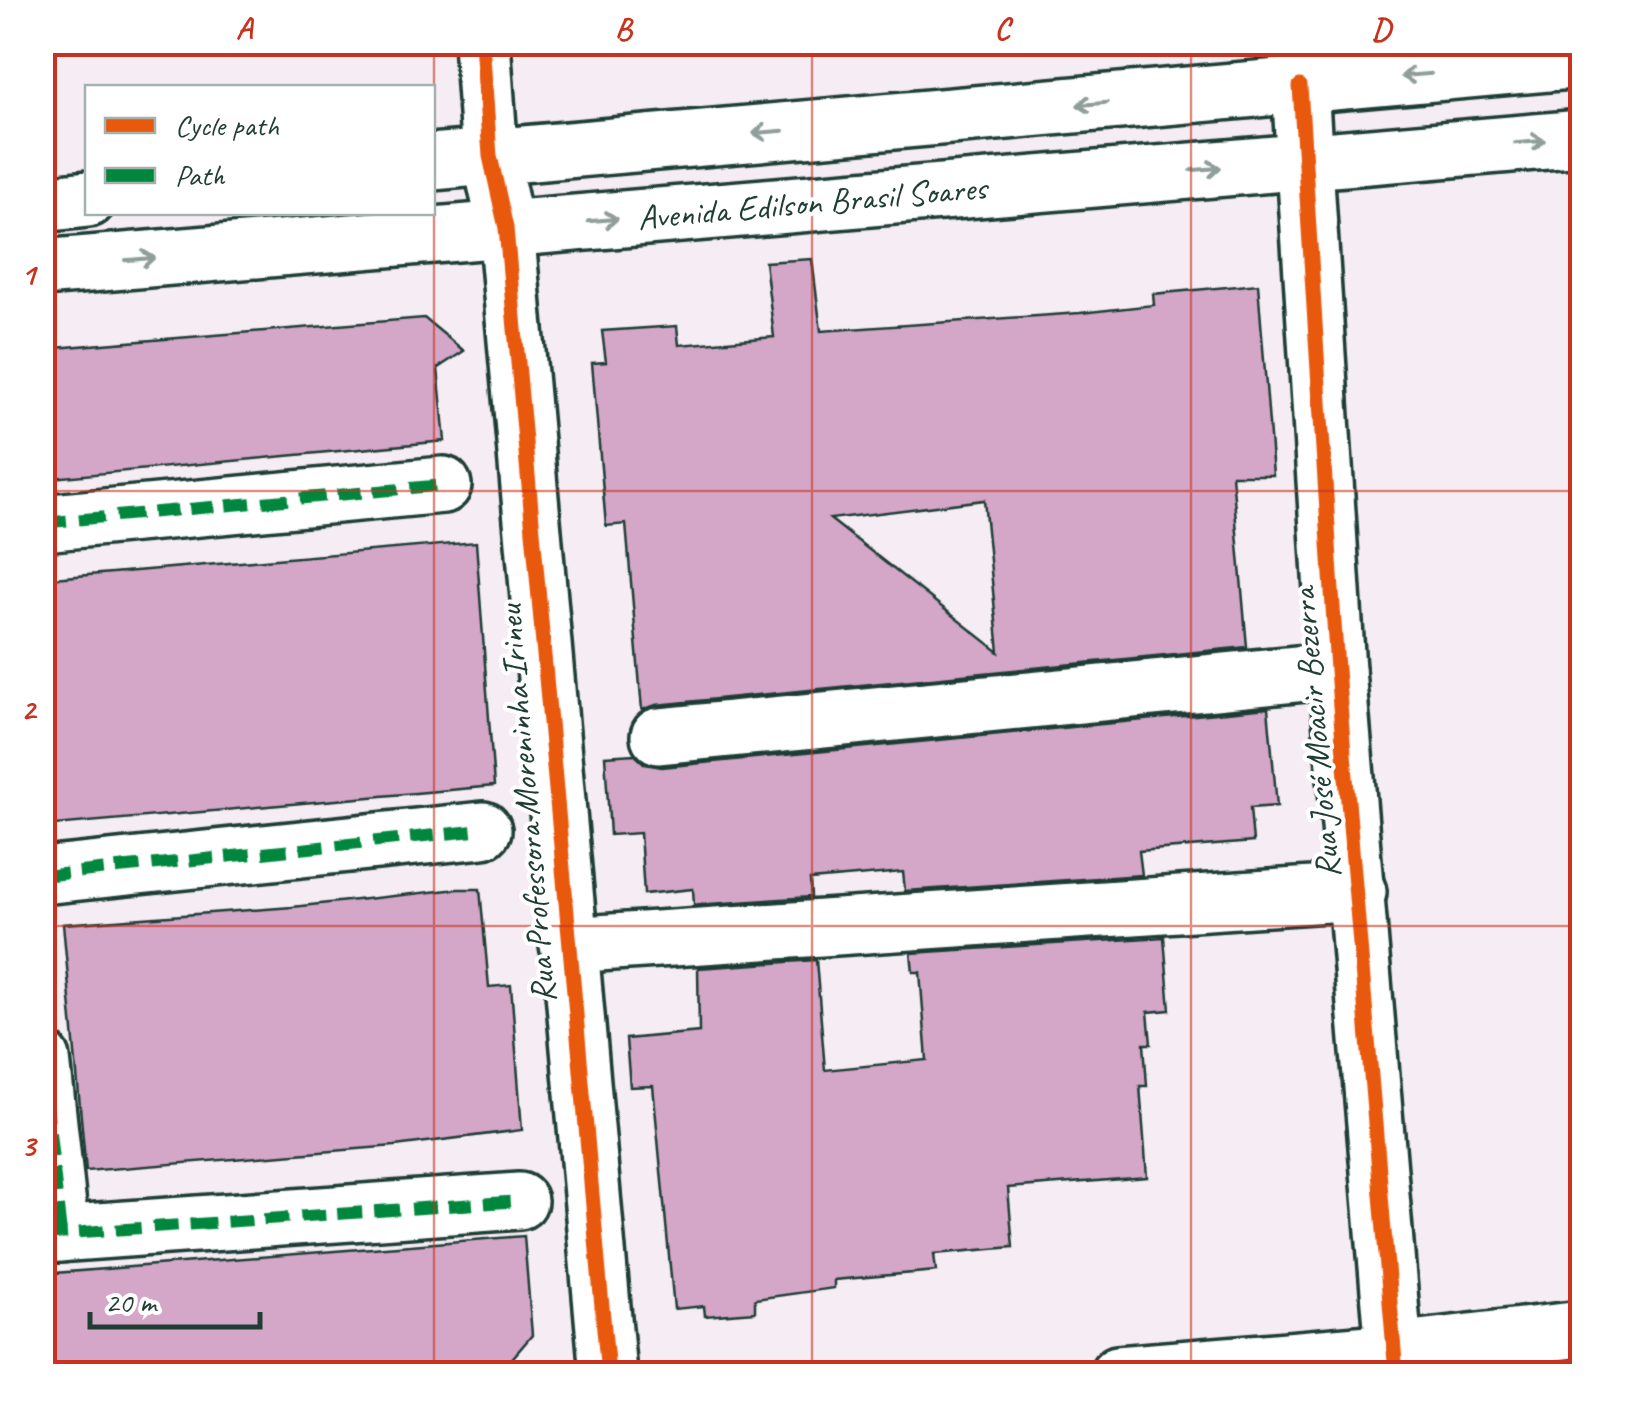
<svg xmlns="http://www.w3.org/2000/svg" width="1625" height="1417" font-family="Caveat,sans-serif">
<rect width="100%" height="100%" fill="#f6edf4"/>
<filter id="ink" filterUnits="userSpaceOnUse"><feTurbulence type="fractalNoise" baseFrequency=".01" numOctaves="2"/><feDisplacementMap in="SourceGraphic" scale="20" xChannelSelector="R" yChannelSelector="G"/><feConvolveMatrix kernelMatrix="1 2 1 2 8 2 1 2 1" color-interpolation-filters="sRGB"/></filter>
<g filter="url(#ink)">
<!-- building -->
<g fill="#d4a6c8" stroke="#1f3d34" stroke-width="2.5" fill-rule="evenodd">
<path d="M812,259l9,72 259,-18 74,-8 -1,-11 105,-10 15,191h-41l15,172 -591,58 -14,5 -16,-186 -20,2 -14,-163 14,-1 -4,-31 75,-5 2,19 95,-8 -9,-75zM984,500l15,152 -169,-133z"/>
<polygon points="424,318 464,351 438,368 445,441 42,479 42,349"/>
<polygon points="476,542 494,786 55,825 42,677 42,579"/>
<polygon points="1268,708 1277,806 1250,808 1253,842 1139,851 1142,875 905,891 903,872 810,880 811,897 694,905 693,889 644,894 640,833 610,835 605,756 634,754 645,764 662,767"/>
<polygon points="458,889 480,889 489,987 511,985 522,1130 395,1146 86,1171 63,924 292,907"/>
<polygon points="1164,937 1170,1010 1148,1012 1151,1044 1144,1044 1147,1086 1140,1086 1147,1177 1008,1188 1013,1247 934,1254 936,1271 834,1280 834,1288 755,1299 755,1312 705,1316 704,1306 674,1309 653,1086 630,1087 626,1039 699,1032 698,968 816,960 825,1070 927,1060 920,972 913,972 911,953"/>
<polygon points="524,1236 532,1335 509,1362 392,1374 42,1374 42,1274"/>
</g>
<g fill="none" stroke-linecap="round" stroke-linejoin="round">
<defs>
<g id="minor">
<polyline points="482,42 490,156 506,228 608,1374"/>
<polyline points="1300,86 1337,670 1396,1374"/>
<polyline points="42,523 443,485"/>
<polyline points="659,736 1337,670"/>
<polyline points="42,876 483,830"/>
<polyline points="568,945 1358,892"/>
<polyline points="42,1059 61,1234"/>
<polyline points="42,1235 519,1201"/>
<polyline points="1118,1374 1394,1351 1582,1329"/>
</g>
<g id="major">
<polyline points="432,162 1582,60"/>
<polyline points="42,204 88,199"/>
<polyline points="42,268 1582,138"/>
</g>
</defs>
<!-- minor casing -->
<use href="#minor" stroke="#1f3d34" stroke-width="62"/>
<!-- major casing -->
<use href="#major" stroke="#1f3d34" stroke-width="62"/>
<!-- minor -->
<use href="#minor" stroke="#fff" stroke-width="55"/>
<!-- major -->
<use href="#major" stroke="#fff" stroke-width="55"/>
<!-- quiet -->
<g stroke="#00873e" stroke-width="12" stroke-dasharray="25 12" stroke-linecap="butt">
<polyline points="42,523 443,485"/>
<polyline points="42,876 483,830"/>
<polyline points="42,1059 61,1234"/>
<polyline points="42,1235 519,1201"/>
</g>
<defs>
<g id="cycleway">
<polyline points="482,42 490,156 506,228 608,1374"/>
<polyline points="1300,86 1337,670 1396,1374"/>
</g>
</defs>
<!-- cycleway casing -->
<use href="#cycleway" stroke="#fff" stroke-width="21"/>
<!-- cycleway -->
<use href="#cycleway" stroke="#e8590c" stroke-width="15"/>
</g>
<!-- one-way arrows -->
<defs><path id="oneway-shaft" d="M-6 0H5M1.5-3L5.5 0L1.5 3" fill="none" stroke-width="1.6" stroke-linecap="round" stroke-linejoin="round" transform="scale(2.5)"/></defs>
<g stroke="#8f9e9a">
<use href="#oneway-shaft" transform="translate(1416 75) rotate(175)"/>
<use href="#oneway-shaft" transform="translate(1092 104) rotate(175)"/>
<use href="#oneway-shaft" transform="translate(768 132) rotate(175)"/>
<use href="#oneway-shaft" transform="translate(1530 142) rotate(-5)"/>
<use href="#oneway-shaft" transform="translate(1206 169) rotate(-5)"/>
<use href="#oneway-shaft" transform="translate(603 220) rotate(-5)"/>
<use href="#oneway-shaft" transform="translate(140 259) rotate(-5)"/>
</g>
</g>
<!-- grid -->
<path fill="none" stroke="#c8321e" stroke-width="2.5" stroke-opacity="0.55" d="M434,42v1332M812,42v1332M1191,42v1332M42,491h1540M42,926h1540"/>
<g text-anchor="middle" stroke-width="8" stroke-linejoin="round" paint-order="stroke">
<!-- street labels -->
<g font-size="35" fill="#1f3d34" stroke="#fff">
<text transform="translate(812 202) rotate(-5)" y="12">Avenida Edilson Brasil Soares</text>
<text transform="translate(1315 733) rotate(-95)" y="12">Rua José Moacir Bezerra</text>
<text transform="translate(526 804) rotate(-95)" y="12">Rua Professora Moreninha Irineu</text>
</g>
</g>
<!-- margin -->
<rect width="1625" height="1417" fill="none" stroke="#fff" stroke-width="110"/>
<!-- legend -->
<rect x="85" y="85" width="350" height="130" fill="#ffffff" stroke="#a5b1ae" stroke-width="2.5"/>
<rect x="105" y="118" width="50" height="15" fill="#e8590c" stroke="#a5b1ae" stroke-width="2.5"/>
<text x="175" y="135" font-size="30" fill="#1f3d34">Cycle path</text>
<rect x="105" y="168" width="50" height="15" fill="#00873e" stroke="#a5b1ae" stroke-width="2.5"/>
<text x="175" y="185" font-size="30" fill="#1f3d34">Path</text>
<!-- scale -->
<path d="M90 1312v15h170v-15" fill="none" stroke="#1f3d34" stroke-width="5"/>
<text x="105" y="1312" font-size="30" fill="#1f3d34" stroke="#ffffff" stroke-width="8" paint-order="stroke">20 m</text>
<rect x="55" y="55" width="1515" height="1307" fill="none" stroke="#c8321e" stroke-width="4"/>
<g font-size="32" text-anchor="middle" font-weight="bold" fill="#c8321e">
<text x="244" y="39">A</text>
<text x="623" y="39">B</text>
<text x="1002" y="39">C</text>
<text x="1381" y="39">D</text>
<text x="28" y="284">1</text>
<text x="28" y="720">2</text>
<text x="28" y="1156">3</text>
</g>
</svg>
